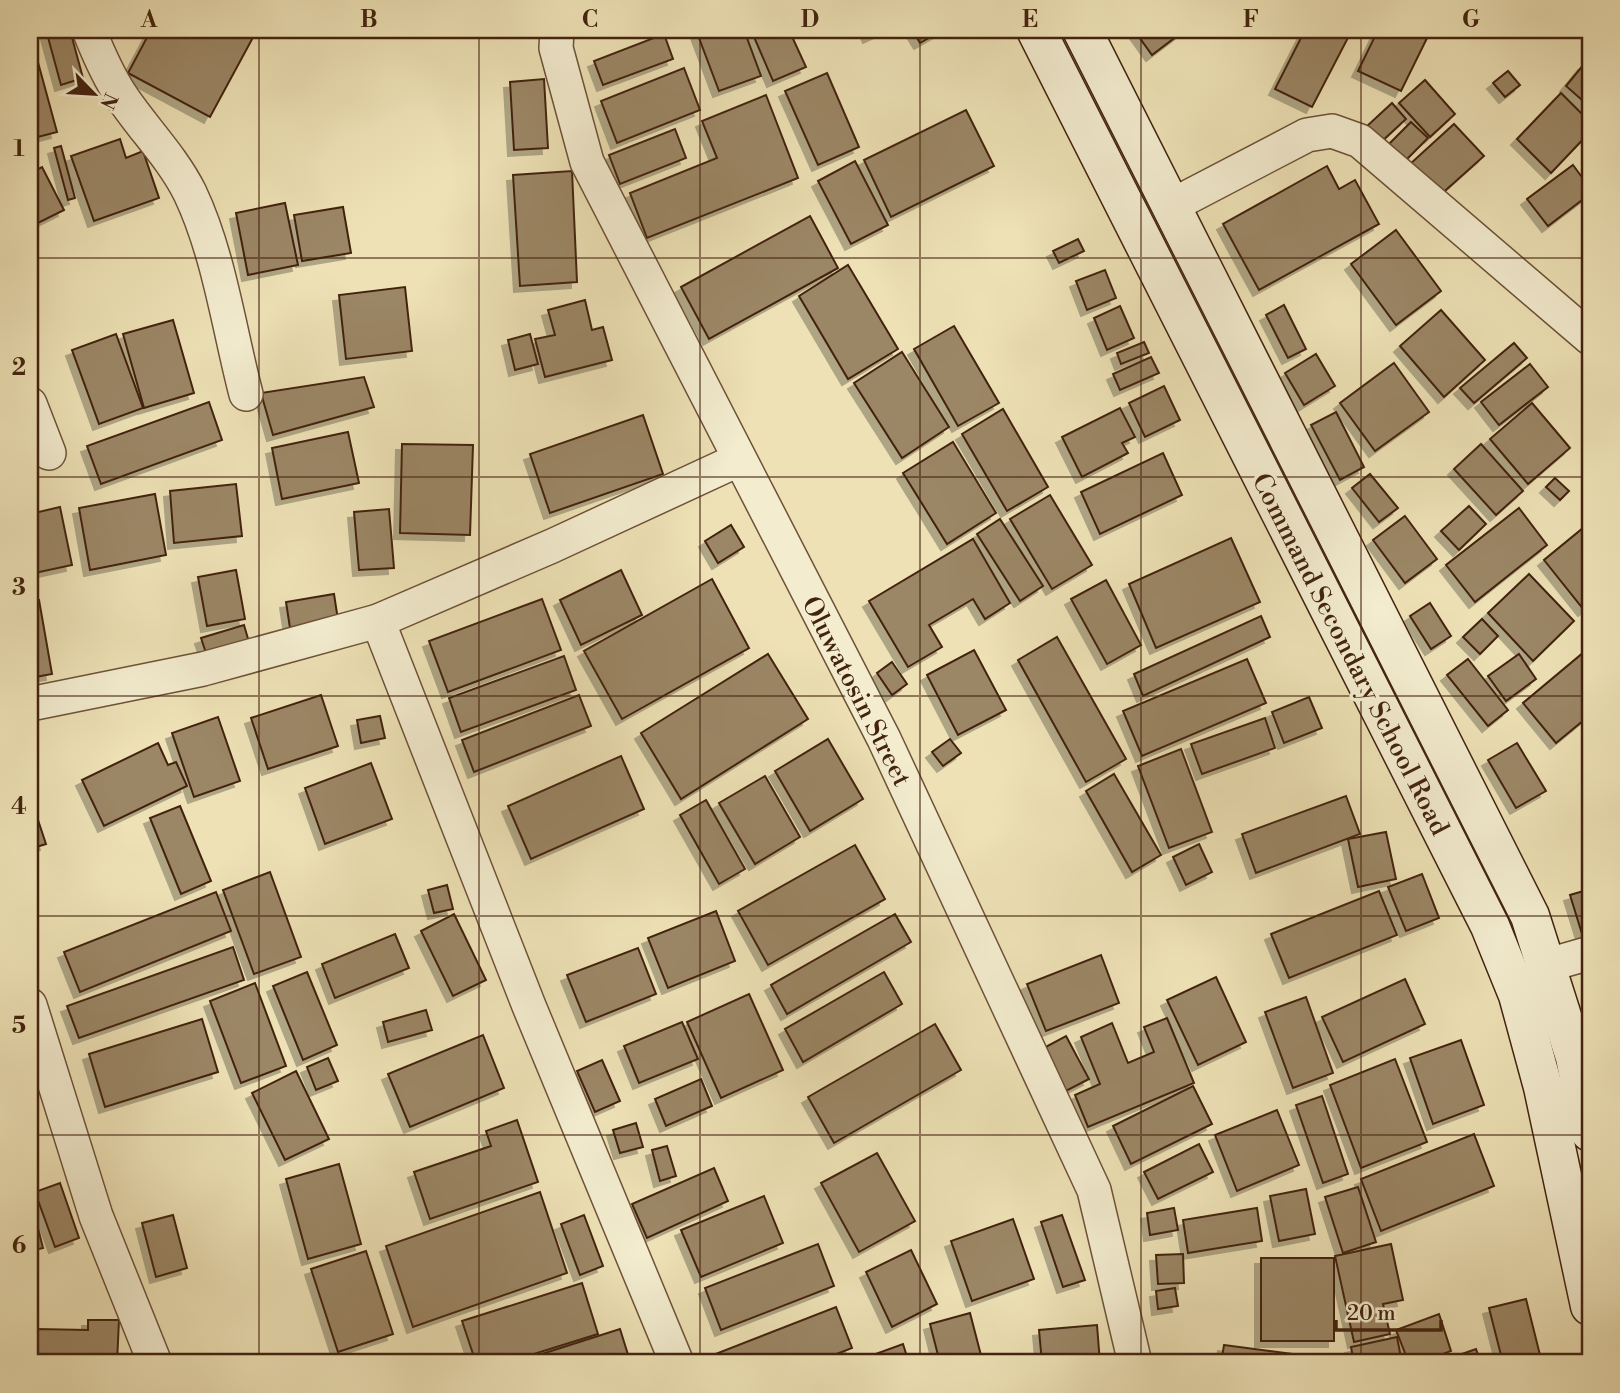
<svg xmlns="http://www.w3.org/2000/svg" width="1620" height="1393" font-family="'Libre Bodoni',serif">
<defs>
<filter id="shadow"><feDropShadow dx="-6" dy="6" stdDeviation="0" flood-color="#0004"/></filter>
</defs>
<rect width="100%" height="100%" fill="#ede1b5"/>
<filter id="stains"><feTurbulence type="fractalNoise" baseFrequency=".00286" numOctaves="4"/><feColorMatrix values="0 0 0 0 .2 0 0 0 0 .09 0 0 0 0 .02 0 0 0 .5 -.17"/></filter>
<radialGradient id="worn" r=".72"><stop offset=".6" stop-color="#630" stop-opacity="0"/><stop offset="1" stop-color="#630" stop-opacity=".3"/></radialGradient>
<!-- building -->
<g fill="#9b8665" stroke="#43230f" stroke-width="2" filter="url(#shadow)">
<polygon points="46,30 70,30 83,78 61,85"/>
<polygon points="151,30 257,30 210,117 128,73"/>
<polygon points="696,30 744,30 761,76 719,91"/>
<polygon points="751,30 789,30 806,67 773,81"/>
<polygon points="866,30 884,30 869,37"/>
<polygon points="912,30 943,30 920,43"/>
<polygon points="1134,30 1185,30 1152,55"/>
<polygon points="1305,30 1352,30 1312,107 1275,89"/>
<polygon points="1378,30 1431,30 1401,91 1358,71"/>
<polygon points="30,33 57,132 30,139"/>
<polygon points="664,34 673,59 603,85 594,61"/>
<polygon points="1584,64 1590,70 1590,107 1566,86"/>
<polygon points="684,68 700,110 617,143 601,101"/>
<polygon points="1508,71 1520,85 1505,97 1493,83"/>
<polygon points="827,73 859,147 818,165 785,91"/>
<polygon points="544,79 548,148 514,150 510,82"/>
<polygon points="1425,80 1455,114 1430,137 1399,103"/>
<polygon points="1561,93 1590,122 1590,132 1551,173 1517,139"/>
<polygon points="766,95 798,178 647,238 630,193 717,158 702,121"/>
<polygon points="1392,103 1406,119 1380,143 1365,128"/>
<polygon points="966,110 994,166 891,217 864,160"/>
<polygon points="1411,122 1428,138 1403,163 1387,146"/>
<polygon points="1454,124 1484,156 1438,197 1409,165"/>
<polygon points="675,129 686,158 620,184 609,155"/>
<polygon points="120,139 126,158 143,151 159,198 94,221 71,156"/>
<polygon points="61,146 75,198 68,200 54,148"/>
<polygon points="855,161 888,225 851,244 818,181"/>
<polygon points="1573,165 1590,188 1590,194 1548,226 1527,199"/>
<polygon points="1327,166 1339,189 1355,180 1379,224 1259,290 1223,224"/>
<polygon points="42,167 64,210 30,227 30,173"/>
<polygon points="572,171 577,282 520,286 513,175"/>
<polygon points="285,203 298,265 248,275 236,213"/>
<polygon points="343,207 351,253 302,261 294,215"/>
<polygon points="810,216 838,268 709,339 681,287"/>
<polygon points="1396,230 1441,291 1396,325 1351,264"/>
<polygon points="1078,239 1084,251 1059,263 1053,251"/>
<polygon points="848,265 898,349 848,379 799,296"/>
<polygon points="1105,270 1116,298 1087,310 1076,281"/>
<polygon points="405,287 412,351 346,359 339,295"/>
<polygon points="585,300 592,330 603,327 612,360 545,377 535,339 555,335 548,310"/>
<polygon points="1284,305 1306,349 1288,358 1266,315"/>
<polygon points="1120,306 1134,338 1107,350 1094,318"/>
<polygon points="1441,310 1485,360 1444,397 1400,346"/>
<polygon points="173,320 194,393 144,408 123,334"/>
<polygon points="954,326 999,403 958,426 914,349"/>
<polygon points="116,334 143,408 99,424 72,350"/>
<polygon points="530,334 538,364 515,370 508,340"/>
<polygon points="1144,342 1149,353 1121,364 1117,353"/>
<polygon points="1514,343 1527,358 1474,403 1460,388"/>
<polygon points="902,352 949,427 902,458 854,383"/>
<polygon points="1316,354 1335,386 1304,405 1285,373"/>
<polygon points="1151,357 1159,373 1120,390 1113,374"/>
<polygon points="1394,363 1429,412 1375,451 1340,403"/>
<polygon points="1530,364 1548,387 1499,425 1481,402"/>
<polygon points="364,377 374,407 273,435 261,393"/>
<polygon points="1164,386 1180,420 1145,437 1129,403"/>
<polygon points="209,402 222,440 101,484 87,446"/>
<polygon points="1532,403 1570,448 1528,484 1490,439"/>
<polygon points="1120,408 1135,437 1122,443 1128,453 1082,477 1062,437"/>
<polygon points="1003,409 1048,487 1007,511 962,434"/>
<polygon points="1336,412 1364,467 1340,480 1311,425"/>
<polygon points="643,415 663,474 550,513 530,454"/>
<polygon points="348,432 359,483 282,499 272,448"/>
<polygon points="953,442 996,513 947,544 903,473"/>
<polygon points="402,444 473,445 470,535 400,533"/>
<polygon points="1481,444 1523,491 1496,515 1454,469"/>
<polygon points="1163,453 1182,495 1100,534 1081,492"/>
<polygon points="1370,474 1398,508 1379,522 1352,488"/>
<polygon points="1555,478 1569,491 1560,500 1546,487"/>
<polygon points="236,484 242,536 174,543 170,491"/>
<polygon points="155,494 166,555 90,570 79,508"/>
<polygon points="1050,495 1092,565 1052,589 1010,519"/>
<polygon points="1469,506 1486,524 1459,550 1441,531"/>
<polygon points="60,507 72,565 30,574 30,514"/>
<polygon points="1519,508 1547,545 1475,602 1446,565"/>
<polygon points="389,509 394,568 359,570 354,512"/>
<polygon points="1405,516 1437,559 1405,583 1373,540"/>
<polygon points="1000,519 1043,586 1020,601 977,534"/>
<polygon points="731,525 744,547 718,563 705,541"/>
<polygon points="1583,528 1590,536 1590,605 1584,610 1544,560"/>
<polygon points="1231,538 1260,602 1156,648 1129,584"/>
<polygon points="973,539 1010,603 985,619 973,599 929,625 942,647 908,667 869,601"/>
<polygon points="236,570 245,619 207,626 198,577"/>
<polygon points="621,570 642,615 581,645 560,600"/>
<polygon points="1529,574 1574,621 1533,661 1488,613"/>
<polygon points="712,579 749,648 622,719 584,651"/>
<polygon points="1106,580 1141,645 1107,664 1071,599"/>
<polygon points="334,594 338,620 290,628 286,602"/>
<polygon points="542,599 561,650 448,692 429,641"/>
<polygon points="39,600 52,674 30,678 30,602"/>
<polygon points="1430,603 1451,636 1431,649 1410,616"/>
<polygon points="1261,616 1270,637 1143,696 1134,674"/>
<polygon points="1482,619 1498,636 1480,654 1463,637"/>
<polygon points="244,625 251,649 209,662 201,638"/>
<polygon points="1057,637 1126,759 1086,782 1018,660"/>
<polygon points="1590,647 1590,715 1556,743 1523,703"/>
<polygon points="974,650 1006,710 958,735 927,675"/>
<polygon points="768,654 808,719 681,799 641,733"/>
<polygon points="1519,654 1536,679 1506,701 1488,676"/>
<polygon points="564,656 576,690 461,732 449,698"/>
<polygon points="1247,659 1266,703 1142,756 1123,711"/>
<polygon points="1468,659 1508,710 1488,726 1447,675"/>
<polygon points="892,662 907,684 892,695 877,673"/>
<polygon points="321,695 338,746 268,769 251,718"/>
<polygon points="579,695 591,726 474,772 462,740"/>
<polygon points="1309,697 1322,728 1284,743 1272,712"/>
<polygon points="380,716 385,738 361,743 357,720"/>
<polygon points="218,717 240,781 194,797 172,733"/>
<polygon points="1265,718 1275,748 1202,774 1191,744"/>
<polygon points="828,739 863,799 810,831 775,771"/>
<polygon points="950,739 961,753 943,766 932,752"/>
<polygon points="158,743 168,765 176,762 187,786 104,826 82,780"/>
<polygon points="1517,743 1546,791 1516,808 1488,760"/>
<polygon points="1181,749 1212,832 1169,848 1138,766"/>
<polygon points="621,756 644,809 531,859 508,806"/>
<polygon points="371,763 392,819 325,844 305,788"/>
<polygon points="1114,774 1161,855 1132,872 1086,791"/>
<polygon points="765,776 800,837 755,864 719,803"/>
<polygon points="30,796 46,844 30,849"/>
<polygon points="1346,796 1360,834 1256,873 1242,834"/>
<polygon points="706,800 745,869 719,884 680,815"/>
<polygon points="180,806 211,881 181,894 150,818"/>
<polygon points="1386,832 1396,879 1358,887 1348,839"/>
<polygon points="1199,844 1212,872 1186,885 1173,857"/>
<polygon points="855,845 885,899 768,965 738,911"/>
<polygon points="270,872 301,957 254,974 223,890"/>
<polygon points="1422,874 1439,918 1406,931 1388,887"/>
<polygon points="447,885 453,909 434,913 428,890"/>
<polygon points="1590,889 1590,935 1583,937 1570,895"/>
<polygon points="1379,891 1397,935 1289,978 1271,934"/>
<polygon points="216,892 231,931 80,992 64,952"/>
<polygon points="716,911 735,961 668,988 648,938"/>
<polygon points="454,914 486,980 453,996 421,931"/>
<polygon points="895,914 911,942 787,1014 771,985"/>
<polygon points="395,934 409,968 335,998 322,964"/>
<polygon points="233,947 244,980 79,1038 67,1006"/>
<polygon points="638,948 656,994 586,1022 567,975"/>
<polygon points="1101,955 1119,1003 1046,1031 1027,984"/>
<polygon points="307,972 337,1045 303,1060 273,986"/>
<polygon points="884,972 902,1004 803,1062 785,1029"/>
<polygon points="1216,977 1246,1042 1198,1065 1167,1000"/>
<polygon points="1405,979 1425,1024 1343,1062 1322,1017"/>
<polygon points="255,983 286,1066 241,1083 210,1001"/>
<polygon points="749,994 783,1070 721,1098 687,1022"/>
<polygon points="1306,997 1333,1073 1293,1088 1265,1012"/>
<polygon points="426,1010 432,1030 388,1042 383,1022"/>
<polygon points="1167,1018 1194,1083 1088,1127 1075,1095 1100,1084 1081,1037 1112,1023 1128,1063 1154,1052 1144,1027"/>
<polygon points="202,1019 218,1072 105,1107 89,1054"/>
<polygon points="682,1022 698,1059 639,1083 624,1046"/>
<polygon points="935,1024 961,1070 834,1143 808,1097"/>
<polygon points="483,1035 504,1088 410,1127 388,1074"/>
<polygon points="1066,1036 1089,1079 1064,1092 1042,1049"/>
<polygon points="1461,1040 1484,1105 1433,1124 1410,1058"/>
<polygon points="328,1058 338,1081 316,1090 307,1067"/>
<polygon points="1395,1059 1427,1142 1361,1168 1330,1085"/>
<polygon points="602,1060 620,1101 595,1112 577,1071"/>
<polygon points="296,1071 329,1139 285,1160 252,1093"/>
<polygon points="701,1079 712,1106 666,1126 655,1099"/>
<polygon points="1193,1086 1212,1124 1131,1164 1113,1126"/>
<polygon points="1322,1096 1348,1174 1323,1183 1296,1105"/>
<polygon points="1277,1110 1299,1165 1237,1191 1215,1135"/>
<polygon points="517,1120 538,1182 430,1219 414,1172 491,1146 486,1131"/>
<polygon points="636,1123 643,1147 620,1153 613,1130"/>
<polygon points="1474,1134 1494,1186 1381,1231 1361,1179"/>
<polygon points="1199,1144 1213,1172 1158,1199 1144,1172"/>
<polygon points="667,1146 676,1176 660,1181 652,1150"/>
<polygon points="877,1153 915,1221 859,1252 821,1183"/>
<polygon points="339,1164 361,1244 308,1259 286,1179"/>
<polygon points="714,1168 728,1201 647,1238 632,1204"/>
<polygon points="60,1183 79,1238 55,1247 35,1192"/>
<polygon points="1358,1187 1376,1242 1343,1253 1325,1197"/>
<polygon points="1306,1189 1315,1234 1279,1241 1270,1196"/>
<polygon points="540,1192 567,1273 413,1327 386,1246"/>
<polygon points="30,1196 43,1248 30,1251"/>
<polygon points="764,1196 783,1243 701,1277 681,1230"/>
<polygon points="1174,1208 1178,1230 1150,1235 1147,1213"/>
<polygon points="1257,1208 1262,1241 1188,1253 1183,1220"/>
<polygon points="173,1215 187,1268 156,1277 142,1223"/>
<polygon points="584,1215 603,1266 580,1275 561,1224"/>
<polygon points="1062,1215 1085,1280 1063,1287 1041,1222"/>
<polygon points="1013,1219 1034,1279 972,1301 951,1241"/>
<polygon points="818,1244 834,1286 721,1330 705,1288"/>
<polygon points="1391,1244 1403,1300 1383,1304 1390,1334 1354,1342 1335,1256"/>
<polygon points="911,1250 937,1304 892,1327 866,1272"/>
<polygon points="366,1251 393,1334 338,1352 311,1269"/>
<polygon points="1183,1254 1184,1283 1158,1284 1156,1255"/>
<rect x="1261" y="1258" width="73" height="83"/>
<polygon points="582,1283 598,1334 505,1363 476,1363 462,1321"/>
<polygon points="1175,1288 1178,1306 1158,1309 1156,1291"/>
<polygon points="1526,1299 1542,1363 1503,1363 1489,1308"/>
<polygon points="836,1307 852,1348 814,1363 701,1363 700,1360"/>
<polygon points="970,1313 983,1363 940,1363 930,1324"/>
<polygon points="1439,1314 1451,1351 1419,1363 1409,1363 1396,1330"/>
<polygon points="88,1320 119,1320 117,1363 36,1362 37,1329 88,1330"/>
<polygon points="1097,1325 1100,1363 1042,1363 1039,1330"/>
<polygon points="620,1329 630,1361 527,1363 526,1359"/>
<polygon points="1397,1337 1402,1363 1354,1363 1351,1347"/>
<polygon points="903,1344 909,1363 851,1363"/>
<polygon points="1224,1345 1345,1361 1345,1363 1221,1363"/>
<polygon points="1476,1349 1481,1363 1436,1363"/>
</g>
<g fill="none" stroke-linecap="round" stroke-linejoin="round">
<defs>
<g id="minor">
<path d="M89,30c9,23 19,46 33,67 22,33 50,60 68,96 29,61 39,136 56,201"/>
<polyline points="557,30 556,48 587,162 884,739 1094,1190 1135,1363"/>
<polyline points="1171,206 1307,135 1332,131 1360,141 1590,338"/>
<polyline points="30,404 49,453"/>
<polyline points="378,621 529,1006 677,1363"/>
<polyline points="30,704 203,669 378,621 552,546 738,460"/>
<polyline points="1548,965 1590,953"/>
<polyline points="30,1005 96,1216 155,1363"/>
</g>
<g id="secondary">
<polyline points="1036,30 1490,926 1518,995 1543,1087 1590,1306"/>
<polyline points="1082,30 1530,916 1575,1057 1590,1132"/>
</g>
</defs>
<!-- minor casing -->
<use href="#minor" stroke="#6e5238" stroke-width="36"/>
<!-- secondary casing -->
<use href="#secondary" stroke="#43230f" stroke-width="41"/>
<!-- minor -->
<use href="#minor" stroke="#f3eccf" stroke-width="33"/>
<!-- secondary -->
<use href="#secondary" stroke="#f3eccf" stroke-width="38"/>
</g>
<!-- grid -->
<path fill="none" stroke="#43230f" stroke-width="2" stroke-opacity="0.55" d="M259,30v1333M479,30v1333M700,30v1333M920,30v1333M1141,30v1333M1361,30v1333M30,258h1560M30,477h1560M30,696h1560M30,916h1560M30,1135h1560"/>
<g text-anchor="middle" stroke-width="7" stroke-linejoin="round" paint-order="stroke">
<!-- street labels -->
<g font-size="26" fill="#43230f" stroke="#f3eccf">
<text transform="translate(1351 654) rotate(63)" y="9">Command Secondary School Road</text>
<text transform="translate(857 691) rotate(63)" y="9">Oluwatosin Street</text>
</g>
</g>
<!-- margin -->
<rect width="1620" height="1393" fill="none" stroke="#ede1b5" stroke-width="77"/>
<!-- north arrow -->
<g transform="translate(94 94) rotate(115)" stroke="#f3eccf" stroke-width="5" paint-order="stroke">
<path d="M0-5L12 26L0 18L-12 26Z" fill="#43230f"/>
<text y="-10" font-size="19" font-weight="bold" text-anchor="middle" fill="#43230f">N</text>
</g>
<!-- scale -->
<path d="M1336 1320v10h105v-10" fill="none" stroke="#43230f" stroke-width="3.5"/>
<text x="1347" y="1320" font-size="21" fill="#43230f" stroke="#f3eccf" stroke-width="5" paint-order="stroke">20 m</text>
<rect x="38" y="38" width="1544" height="1316" fill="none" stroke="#43230f" stroke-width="2.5"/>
<g font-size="23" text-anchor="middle" font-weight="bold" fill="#43230f">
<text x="149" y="27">A</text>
<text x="369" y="27">B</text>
<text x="590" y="27">C</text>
<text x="810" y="27">D</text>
<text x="1030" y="27">E</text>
<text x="1251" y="27">F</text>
<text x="1471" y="27">G</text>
<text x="19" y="156">1</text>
<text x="19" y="375">2</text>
<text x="19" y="595">3</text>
<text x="19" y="814">4</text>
<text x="19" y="1033">5</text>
<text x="19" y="1253">6</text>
</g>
<rect width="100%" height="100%" filter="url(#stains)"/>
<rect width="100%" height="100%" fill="url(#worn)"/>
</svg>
